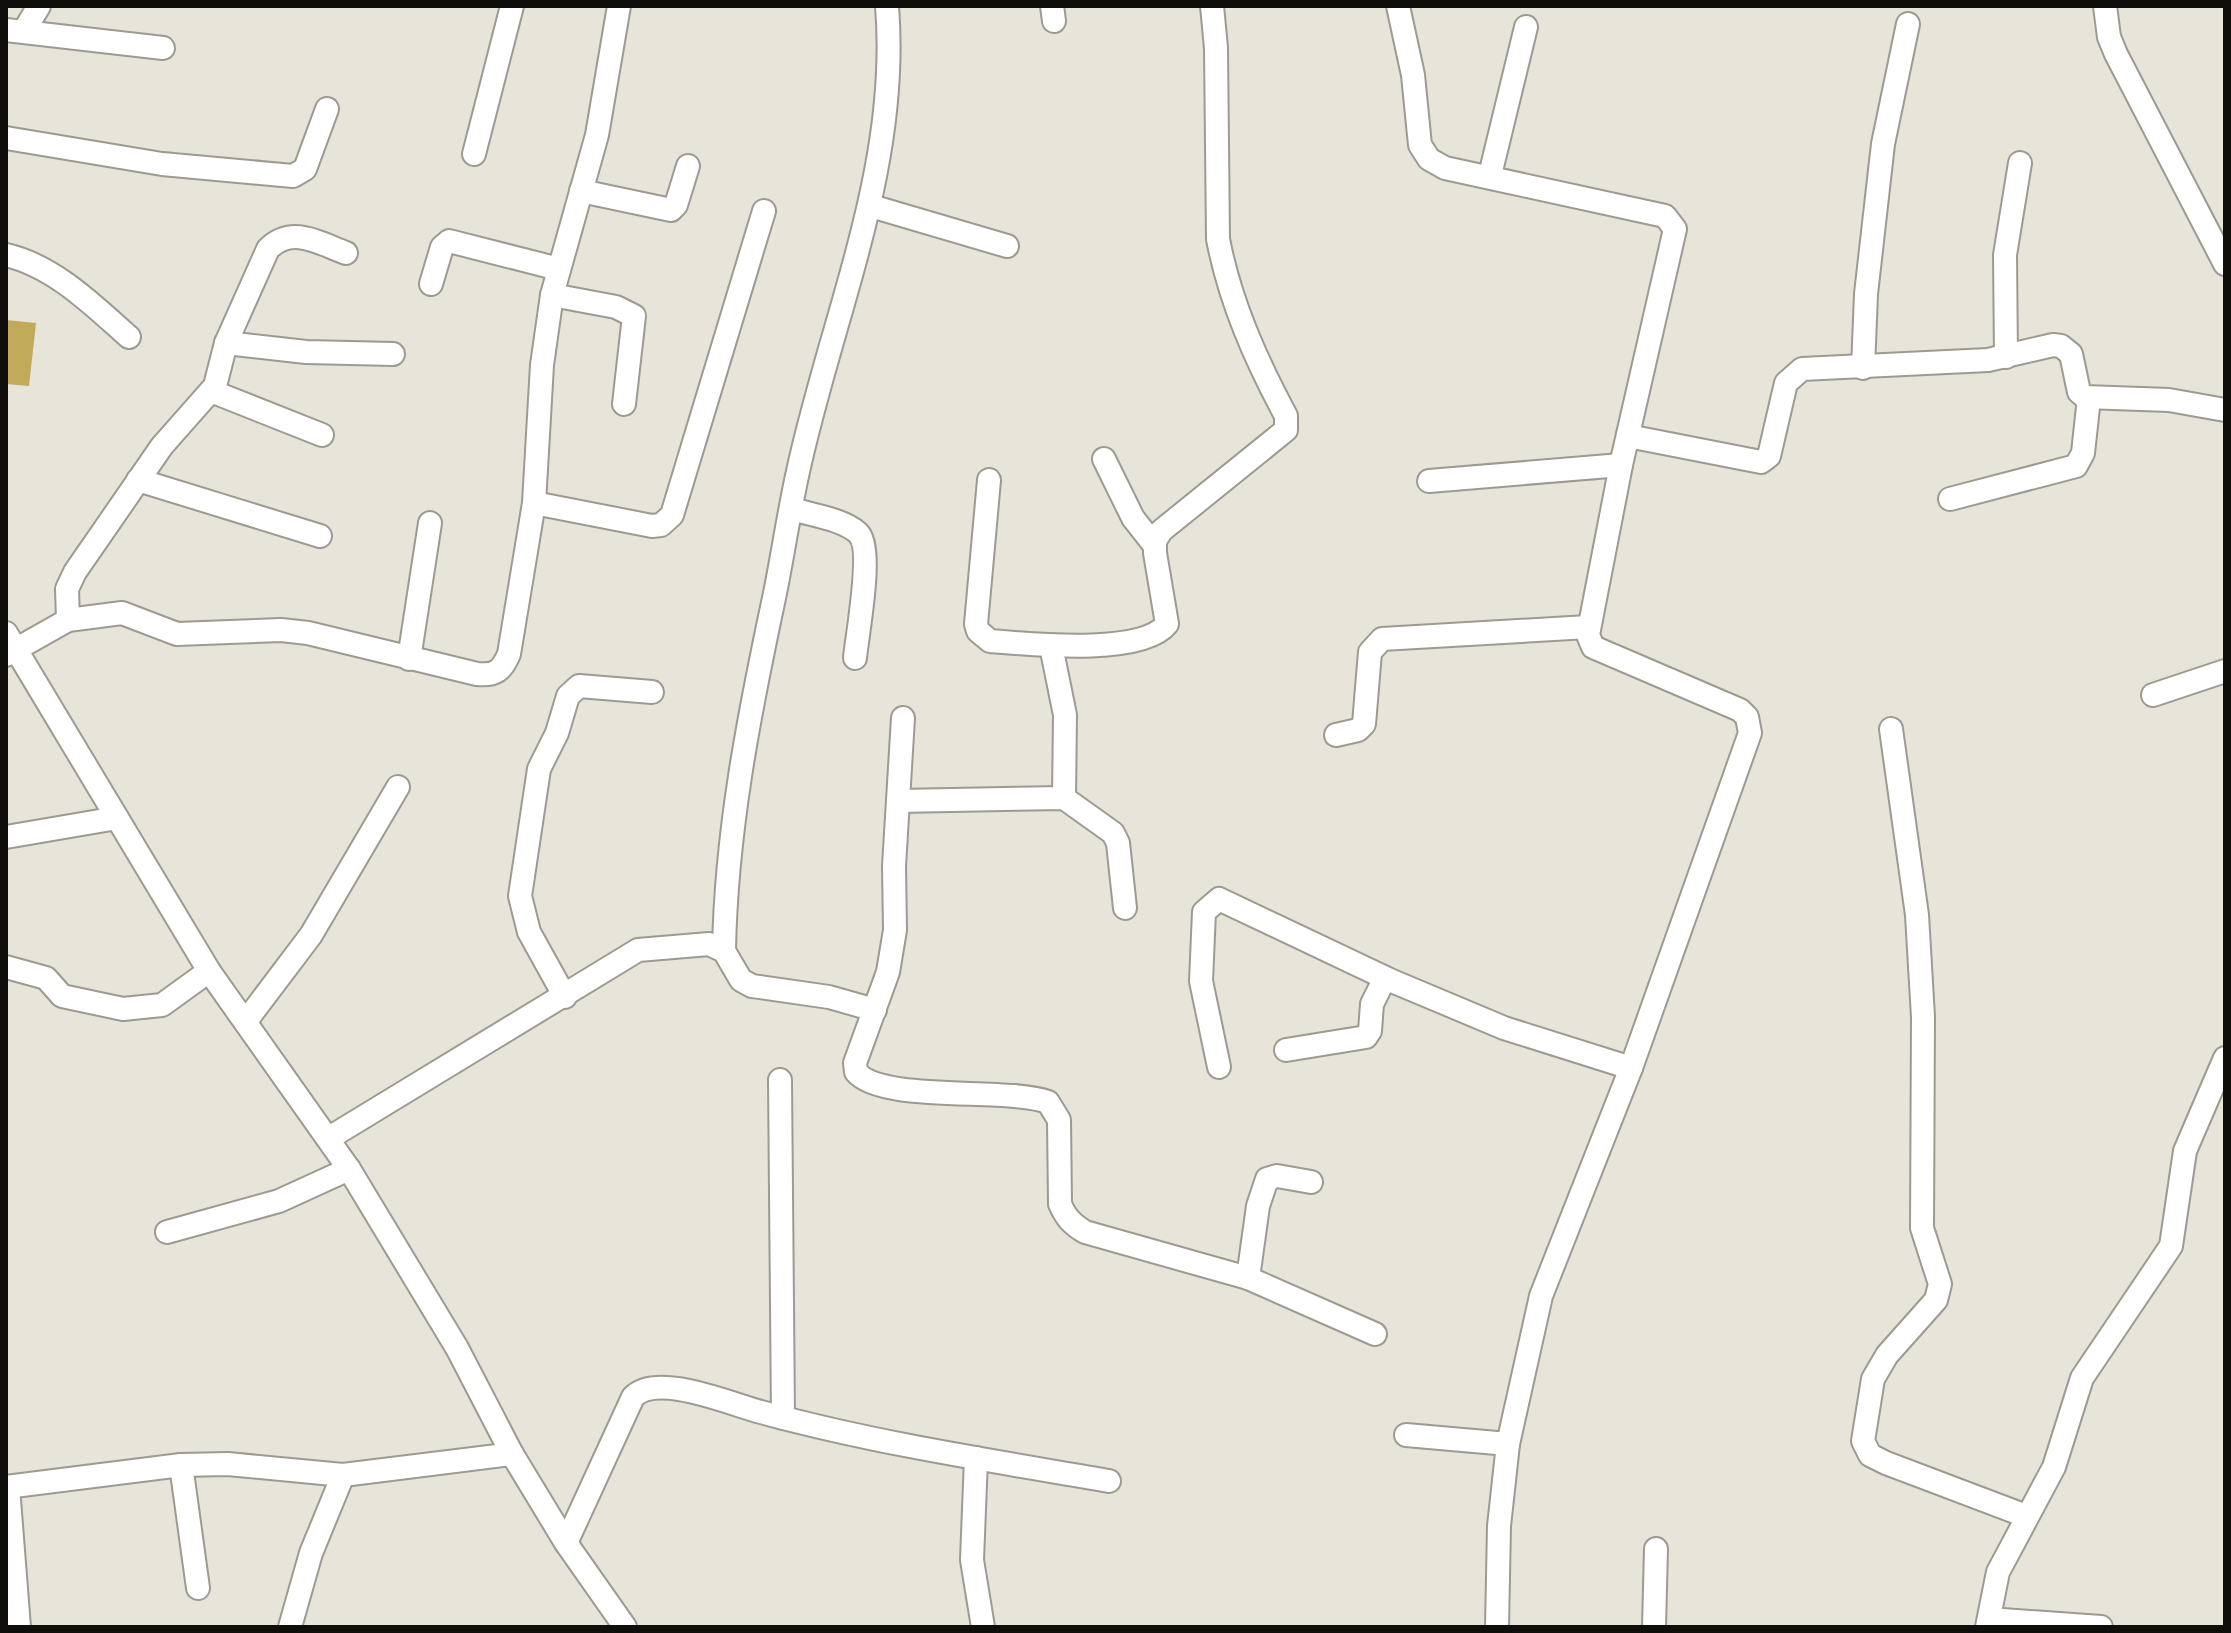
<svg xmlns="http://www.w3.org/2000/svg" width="2231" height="1633" font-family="Montserrat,sans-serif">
<rect width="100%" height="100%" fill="#e7e4da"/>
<!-- building -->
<polygon fill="#c1aa5a" points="6,320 36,323 29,386 6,384"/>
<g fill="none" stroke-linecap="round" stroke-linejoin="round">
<defs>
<g id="minor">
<polyline points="1052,6 1054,21"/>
<polyline points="1398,6 1413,75 1420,145 1429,159 1445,168 1665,216 1675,229 1621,465 1588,635 1593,647 1740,710 1747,717 1750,733 1631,1068 1541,1296 1508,1444 1499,1526 1497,1627"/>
<polyline points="2105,6 2109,37 2116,54 2225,264"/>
<polyline points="6,30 163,48"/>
<polyline points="24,31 39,6"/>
<polyline points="6,138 162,164 293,176 305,169 327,109"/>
<polyline points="474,154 512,6"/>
<polyline points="1490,175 1526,27"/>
<polyline points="581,191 671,210 676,205 688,166"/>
<polyline points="871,206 1007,246"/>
<path d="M6,255c48,11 87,50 123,82"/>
<polyline points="431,284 442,247 449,241 559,269"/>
<polyline points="552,295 616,307 634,316 624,404"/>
<polyline points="226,343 306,352 393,354"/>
<polyline points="2006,357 2005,255 2020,163"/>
<polyline points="1863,368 1866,294 1883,144 1908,24"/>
<polyline points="211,391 322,435"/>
<polyline points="1628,436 1761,462 1769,456 1786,383 1802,369 1988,360 2053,345 2061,346 2071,354 2079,392 2085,397 2169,400 2225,410"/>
<polyline points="1104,459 1133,518 1155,546"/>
<polyline points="138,480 320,536"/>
<path d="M989,480l-13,144 2,7 12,10c39,3 152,15 177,-17l-12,-71v-12l6,-10 125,-101v-14c-30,-56 -56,-114 -68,-177l-2,-191 -4,-42"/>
<polyline points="1429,481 1621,465"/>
<polyline points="1950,499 2076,466 2083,453 2089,398"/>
<polyline points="534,503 652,526 661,525 672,515 764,211"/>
<path d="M792,509c19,6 51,10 66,24 16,15 -1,102 -3,125"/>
<path d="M68,620l-1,-31 8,-17 87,-126 53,-60 11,-43 42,-94c24,-24 51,-6 78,4"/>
<polyline points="6,633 209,971 349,1169 457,1348 512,1454 566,1543 625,1627"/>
<polyline points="1051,646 1065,715 1064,798"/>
<path d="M6,655l62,-35 54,-7 55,21 104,-4 27,3 169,41c19,2 25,-4 32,-20l25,-151 8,-138 10,-70 45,-160 22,-129"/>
<polyline points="409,659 430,523"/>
<polyline points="2153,695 2225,671"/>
<path d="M903,718l-9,148 1,64 -7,42 -33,91 1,9c26,31 152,15 192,30l11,18 1,84c6,14 12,20 25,28l163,46 127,56"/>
<polyline points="1891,729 1917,915 1923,1017 1922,1228 1940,1284 1936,1300 1887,1355 1873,1379 1863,1441 1870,1455 1886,1463 2026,1516"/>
<polyline points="1336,735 1358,730 1364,724 1370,652 1382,639 1588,627"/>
<polyline points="898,801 1064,798 1113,833 1118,843 1125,908"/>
<polyline points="6,837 117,818"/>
<path d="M724,951c2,-119 25,-236 50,-353 9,-43 15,-88 25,-131 34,-154 101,-300 88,-461"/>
<polyline points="6,967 46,978 62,996 123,1009 162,1005 209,971"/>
<polyline points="565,997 529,932 520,896 539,769 557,733 568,696 579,686 652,692"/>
<polyline points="246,1021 311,935 398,787"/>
<polyline points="1286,1050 1366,1037 1370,1031 1372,1004 1385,978"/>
<polyline points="1219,1067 1201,981 1204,912 1219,899 1392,981 1504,1028 1631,1068"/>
<polyline points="780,1080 783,1418"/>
<polyline points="329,1138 638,950 709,944 724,951 741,980 752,986 829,997 875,1010"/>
<polyline points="167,1232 279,1201 349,1169"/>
<polyline points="1248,1278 1258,1206 1267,1179 1277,1176 1311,1182"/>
<polyline points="1406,1435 1508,1444"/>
<polyline points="976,1458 972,1560 983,1627"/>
<polyline points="181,1465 198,1588"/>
<polyline points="6,1487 181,1465 228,1464 343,1475 512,1454"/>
<polyline points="8,1487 19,1627"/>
<path d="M566,1543l67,-146c24,-25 97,7 128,15 113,31 232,49 348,69"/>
<polyline points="1989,1619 2101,1627"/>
<polyline points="290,1627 311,1553 343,1475"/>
<polyline points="1654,1627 1656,1549"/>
<polyline points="1987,1627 1998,1572 2054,1467 2082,1378 2171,1246 2185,1151 2225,1058"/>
</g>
</defs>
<!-- minor casing -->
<use href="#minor" stroke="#9d9a91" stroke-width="26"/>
<!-- minor -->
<use href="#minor" stroke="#fff" stroke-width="22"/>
</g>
<!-- border -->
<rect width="2231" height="1633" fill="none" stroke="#0f0e0b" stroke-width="16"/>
</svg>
